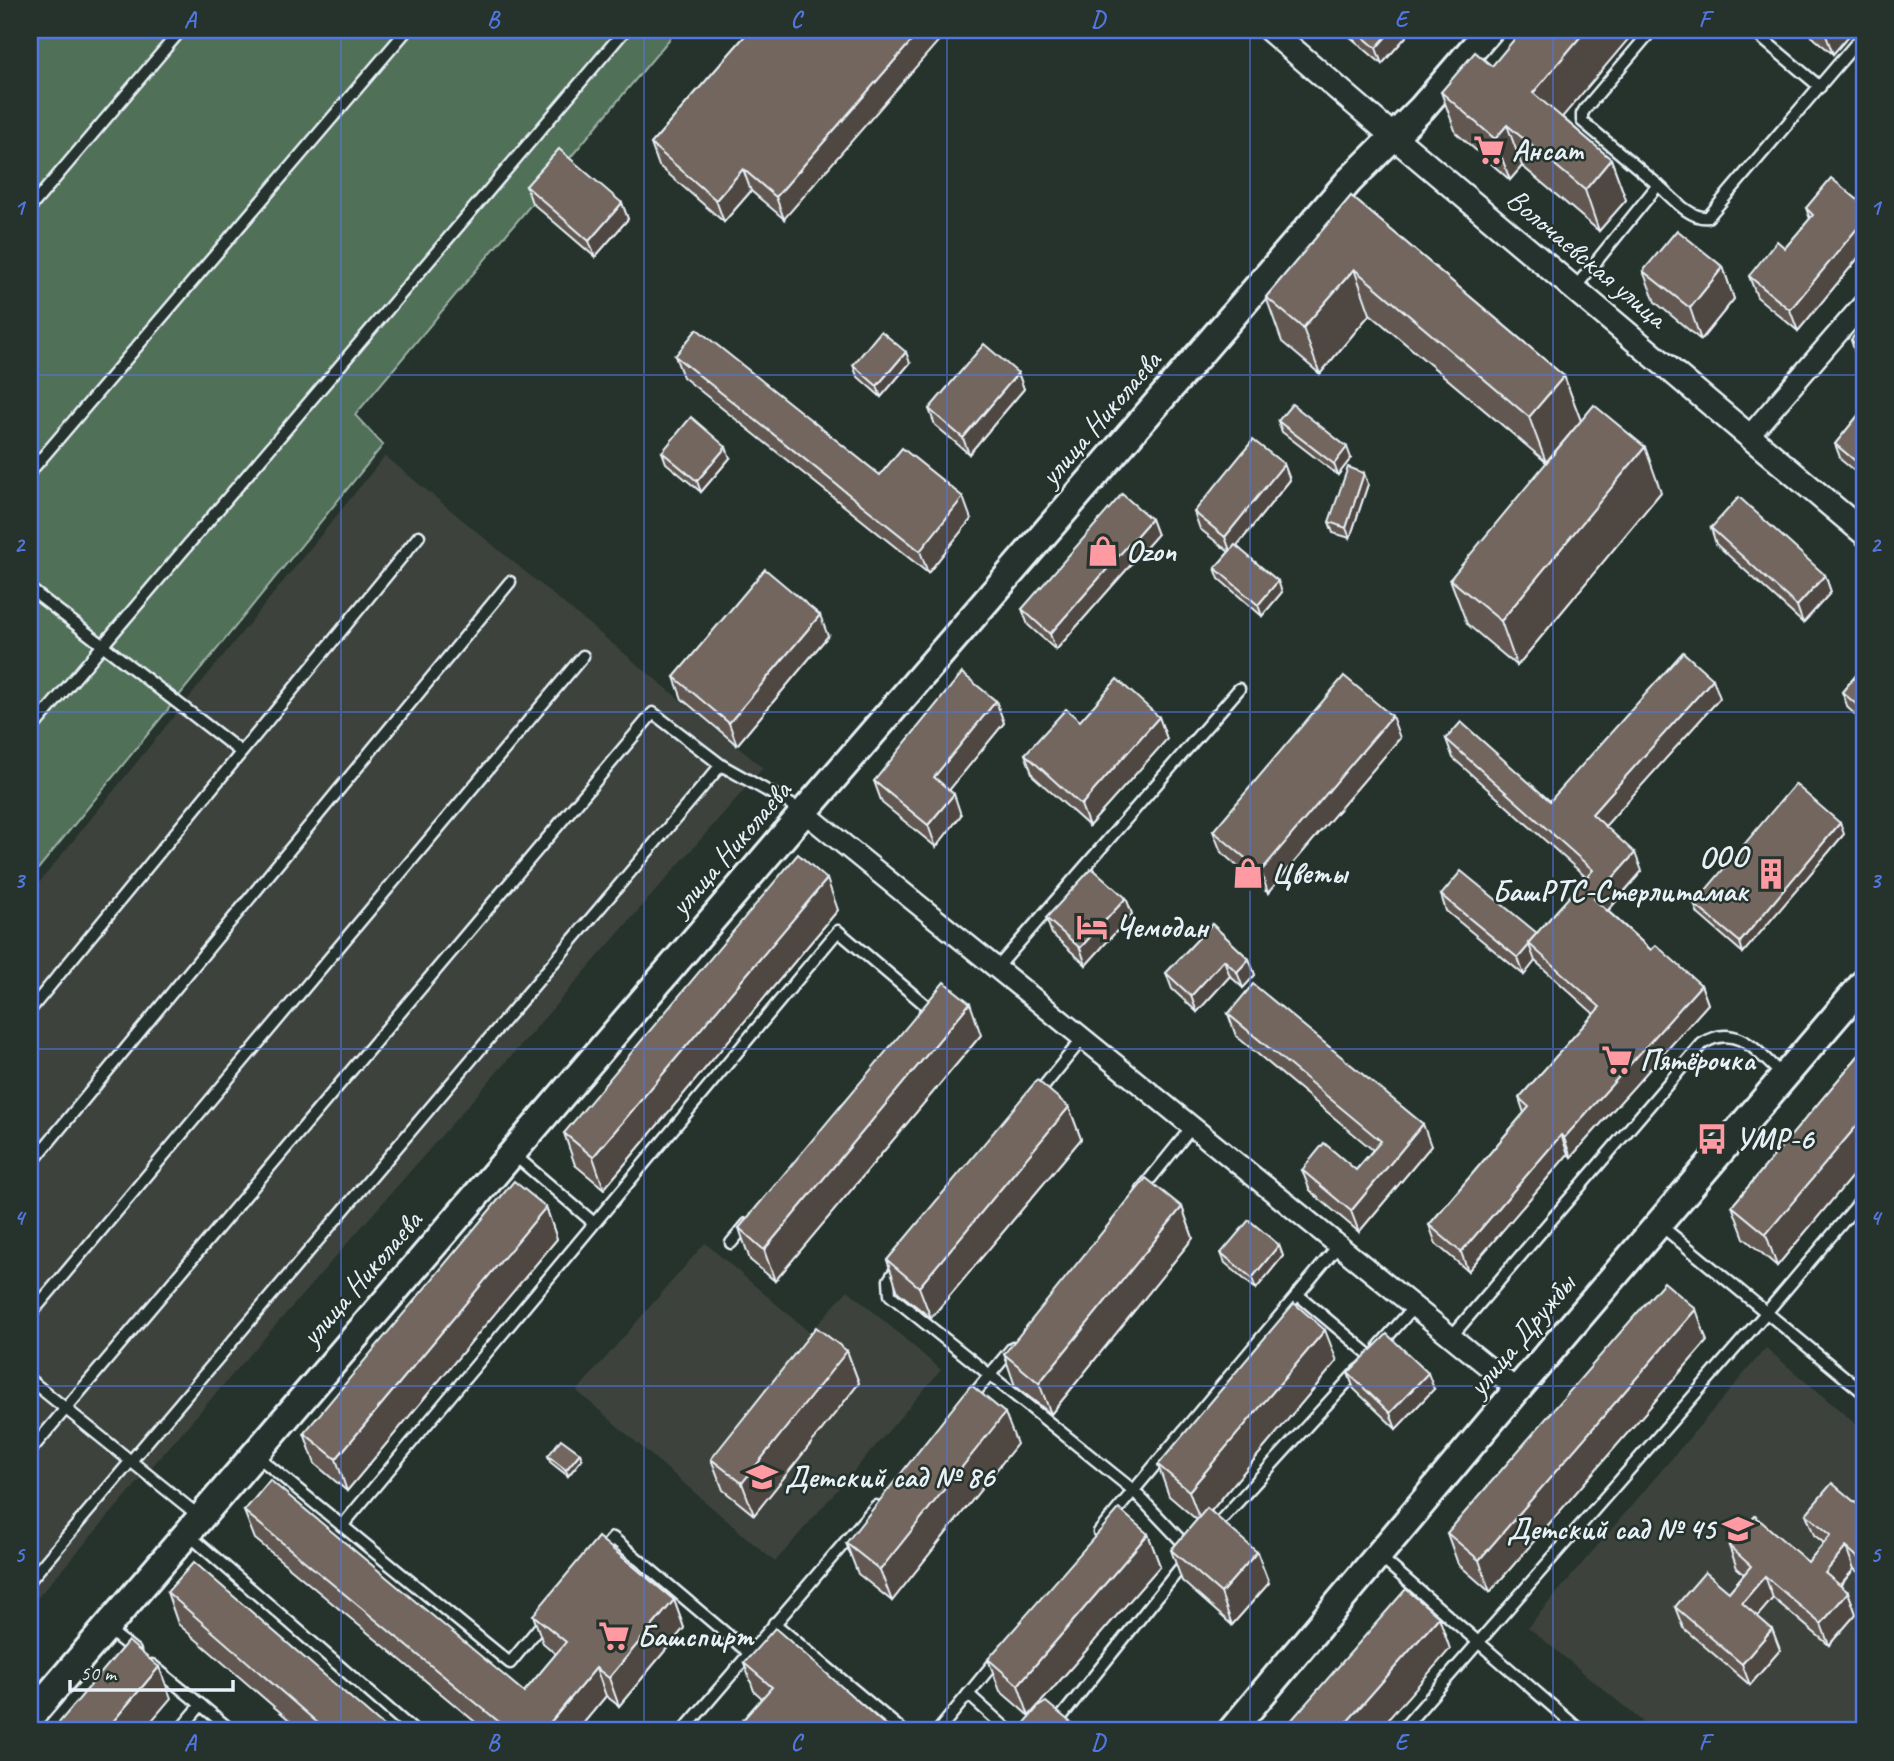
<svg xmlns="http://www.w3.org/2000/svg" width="1894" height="1761" font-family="Caveat,sans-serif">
<rect width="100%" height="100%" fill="#26332d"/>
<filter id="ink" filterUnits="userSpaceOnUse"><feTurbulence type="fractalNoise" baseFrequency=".0143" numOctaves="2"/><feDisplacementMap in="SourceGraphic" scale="14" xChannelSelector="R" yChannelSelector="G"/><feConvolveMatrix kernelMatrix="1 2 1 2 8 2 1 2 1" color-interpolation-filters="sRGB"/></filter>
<g filter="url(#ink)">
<!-- built -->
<g fill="#3d423c">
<polygon points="385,456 763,768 30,1606 30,894"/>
<polygon points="705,1243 810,1333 848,1290 941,1370 775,1562 577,1391"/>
<polygon points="1766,1348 1864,1431 1864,1731 1654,1731 1528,1627"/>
</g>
<!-- green -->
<polygon fill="#517059" stroke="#9cb0a8" stroke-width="2" points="30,30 677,30 355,415 383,445 30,879"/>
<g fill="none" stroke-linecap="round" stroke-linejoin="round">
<defs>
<g id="service">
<polyline points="1752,30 1820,87"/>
<path d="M1658,185c13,11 32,35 50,32l156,-183"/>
<polyline points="30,208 181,30"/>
<polyline points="1574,289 1658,185 1582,121 1582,114 1585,109 1652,30"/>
<polyline points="30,472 407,30"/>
<polyline points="30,589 241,752"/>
<polyline points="30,731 625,30"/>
<polyline points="997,968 1239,689"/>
<polyline points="30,1010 419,536"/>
<polyline points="1036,1096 1083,1038"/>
<polyline points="512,1153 594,1223"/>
<polyline points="30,1165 510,582"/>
<polyline points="1142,1189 1192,1127"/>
<polyline points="1659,1224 1864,1393"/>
<polyline points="731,1243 747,1224"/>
<polyline points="898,1266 889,1280 890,1295 1133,1490 1187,1547"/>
<polyline points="1297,1294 1371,1356"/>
<polyline points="30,1315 583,656"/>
<path d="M1451,1337l251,-293c35,-23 56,9 80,31"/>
<polyline points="1380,1345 1414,1307"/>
<polyline points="30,1380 199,1516"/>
<polyline points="969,1400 1013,1347"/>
<polyline points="30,1451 653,713 721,765 801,810"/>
<polyline points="257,1456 510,1663 546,1619"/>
<polyline points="342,1526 838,931 929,1008 925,1012"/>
<polyline points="1213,1529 1358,1370"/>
<polyline points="1099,1532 1338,1246"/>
<polyline points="189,1535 414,1731"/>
<polyline points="600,1553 613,1538 749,1653"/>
<polyline points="1380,1557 1581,1731"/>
<polyline points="30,1580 721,765"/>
<polyline points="774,1623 903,1731"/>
<polyline points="106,1628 135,1651"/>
<polyline points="152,1665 201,1705"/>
<polyline points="968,1694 1009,1731"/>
<polyline points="179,1731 201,1705 232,1731"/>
<polyline points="683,1731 876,1506"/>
<polyline points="938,1731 997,1659"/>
<polyline points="1050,1731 1185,1562"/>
<polyline points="1401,1731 1766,1313 1864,1197"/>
</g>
<g id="minor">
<polyline points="1749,436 1864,303"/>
<polyline points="804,812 1517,1390"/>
</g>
<polyline id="tertiary" points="1270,30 1394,137 1864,533"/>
<g id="secondary">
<polyline points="30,1717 804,812 1349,181 1422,108 1489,30"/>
<polyline points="1231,1731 1517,1390 1864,983"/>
</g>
</defs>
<!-- service casing -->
<use href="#service" stroke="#e8f1f8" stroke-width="15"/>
<!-- minor casing -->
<use href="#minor" stroke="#e8f1f8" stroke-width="24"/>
<!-- tertiary casing -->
<use href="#tertiary" stroke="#e8f1f8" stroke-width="28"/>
<!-- secondary casing -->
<use href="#secondary" stroke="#e8f1f8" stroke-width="32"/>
<!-- service -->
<use href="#service" stroke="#26332d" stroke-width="10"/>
<!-- minor -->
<use href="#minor" stroke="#26332d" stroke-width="19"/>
<!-- tertiary -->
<use href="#tertiary" stroke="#26332d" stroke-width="23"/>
<!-- secondary -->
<use href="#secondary" stroke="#26332d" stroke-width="26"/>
</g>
<!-- wall -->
<g fill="#625851" stroke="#e8f1f8" stroke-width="2">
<polygon points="750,30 784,219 751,191 724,222 659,166 651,144"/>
<polygon points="1347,30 1412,30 1382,64 1349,36"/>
<polygon points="1804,30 1854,30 1833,54"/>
<polygon points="1492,66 1562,117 1611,159 1626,200 1599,231 1522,166 1510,180 1456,133 1441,92"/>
<polygon points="526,186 622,203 628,219 595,257 532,203"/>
<polygon points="1351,196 1564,376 1581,421 1546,462 1370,314 1320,374 1282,342 1266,297"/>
<polygon points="1864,205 1864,251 1798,331 1757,297 1749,276 1785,248 1810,219 1806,208"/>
<polygon points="1723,267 1734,299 1701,340 1655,302 1643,271"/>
<polygon points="1864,324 1864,367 1858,362 1851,340"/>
<polygon points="675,356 880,475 971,519 928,573 683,377"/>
<polygon points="910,363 881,397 857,376 853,365"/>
<polygon points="1018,373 1024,389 969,454 935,425 929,409"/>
<polygon points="1864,408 1864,479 1841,460 1835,444"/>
<polygon points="1278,421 1351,458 1338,475 1282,432"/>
<polygon points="662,452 730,458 701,492 666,463"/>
<polygon points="1284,464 1290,480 1237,546 1282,592 1262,616 1219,579 1215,568 1229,552 1200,529 1194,512"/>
<polygon points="1368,484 1350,538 1333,533 1329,522"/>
<polygon points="1661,492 1517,666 1467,624 1450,579"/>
<polygon points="1151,519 1157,535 1056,650 1028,625 1022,609"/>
<polygon points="1711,528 1825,575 1831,592 1803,623 1716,544"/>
<polygon points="828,636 737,745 682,699 674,677"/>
<polygon points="1864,666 1864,723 1848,708 1842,692"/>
<polygon points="1720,698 1605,826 1642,871 1608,911 1651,950 1701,985 1708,1004 1571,1157 1568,1154 1468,1271 1436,1244 1429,1225 1524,1113 1519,1098 1594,1014 1535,961 1524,975 1446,911 1441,895 1537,933 1587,878 1453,758 1446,739 1550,801"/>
<polygon points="996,701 1004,723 949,790 961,815 936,847 882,803 874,781"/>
<polygon points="1159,717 1167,739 1089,826 1033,776 1025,754 1080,721"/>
<polygon points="1400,738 1268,893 1221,852 1213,831"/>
<polygon points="1844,834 1743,953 1698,914 1694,904"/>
<polygon points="1126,898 1132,914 1086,965 1052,934 1046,918"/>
<polygon points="838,910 604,1189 575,1165 564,1133"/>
<polygon points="1212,924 1249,959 1255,975 1243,988 1230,976 1197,1012 1172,989 1166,973"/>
<polygon points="1228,1014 1431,1146 1359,1232 1310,1191 1302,1170 1356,1170 1373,1150 1236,1036"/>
<polygon points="981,1035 775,1281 750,1260 739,1228"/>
<polygon points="1864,1049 1864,1162 1777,1266 1744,1238 1732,1206"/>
<polygon points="1069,1107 1081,1139 931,1318 898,1292 887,1260"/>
<polygon points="546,1207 557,1239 347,1491 315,1464 304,1433"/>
<polygon points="1182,1207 1193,1238 1051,1414 1015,1386 1004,1354"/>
<polygon points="1279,1245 1283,1256 1256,1289 1225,1263 1221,1253"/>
<polygon points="1707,1341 1490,1592 1458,1564 1447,1533"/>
<polygon points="847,1351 859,1383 754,1515 723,1490 711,1459"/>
<polygon points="1337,1361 1211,1511 1269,1583 1232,1625 1182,1581 1171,1550 1197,1520 1169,1496 1158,1465"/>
<polygon points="1348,1373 1434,1389 1396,1429 1354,1389"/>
<polygon points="1017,1444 892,1601 858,1574 846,1543"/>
<polygon points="548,1456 582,1459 568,1476 550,1462"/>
<polygon points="1864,1510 1864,1577 1854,1569 1840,1586 1848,1592 1856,1614 1829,1645 1773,1598 1757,1616 1772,1629 1780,1650 1750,1685 1683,1628 1675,1607 1729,1592 1744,1574 1737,1568 1729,1546 1808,1562 1824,1543 1814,1535 1806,1514"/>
<polygon points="244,1511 524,1692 556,1654 543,1643 533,1615 674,1600 684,1628 619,1706 606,1696 577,1731 486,1731 255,1539"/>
<polygon points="1148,1534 1160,1566 1029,1716 1000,1691 988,1659"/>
<polygon points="167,1592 389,1731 302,1731 178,1624"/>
<polygon points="744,1663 892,1731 733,1731 762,1698 754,1691"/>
</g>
<!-- shaded-wall -->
<g fill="#504742" stroke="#e8f1f8" stroke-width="2">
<polygon points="921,30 948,30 784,219 776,197"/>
<polygon points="1392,30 1412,30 1382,64 1376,48"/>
<polygon points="1586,30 1636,30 1548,134 1533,93"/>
<polygon points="1824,30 1854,30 1833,54"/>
<polygon points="1507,125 1522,166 1510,180 1495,139"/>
<polygon points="1611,159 1626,200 1599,231 1585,190"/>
<polygon points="743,169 751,191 724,222 716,200"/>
<polygon points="622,203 628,219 595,257 589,241"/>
<polygon points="1864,220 1864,251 1798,331 1790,310"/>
<polygon points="1723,267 1734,299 1701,340 1690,308"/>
<polygon points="1354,269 1370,314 1320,374 1303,328"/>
<polygon points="906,352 910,363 881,397 877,386"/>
<polygon points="1018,373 1024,389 969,454 963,438"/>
<polygon points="1564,376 1581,421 1546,462 1529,417"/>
<polygon points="726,447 730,458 701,492 697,481"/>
<polygon points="1347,447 1351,458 1338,475 1334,464"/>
<polygon points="1645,447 1661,492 1517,666 1501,621"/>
<polygon points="1284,464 1290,480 1231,553 1225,537"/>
<polygon points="1364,473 1368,484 1350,538 1346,528"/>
<polygon points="963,497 971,519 928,573 920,551"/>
<polygon points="1151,519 1157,535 1056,650 1050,634"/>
<polygon points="1825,575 1831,592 1803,623 1797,606"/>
<polygon points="1278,581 1282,592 1262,616 1258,605"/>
<polygon points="820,615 828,636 737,745 729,723"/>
<polygon points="1713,679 1720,698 1599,833 1592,814"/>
<polygon points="996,701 1004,723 942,799 934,777"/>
<polygon points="1392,716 1400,738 1268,893 1261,871"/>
<polygon points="1159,717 1167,739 1089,826 1081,805"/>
<polygon points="954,794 961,815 936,847 928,825"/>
<polygon points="1840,823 1844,834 1743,953 1740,942"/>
<polygon points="1635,853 1642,871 1601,918 1594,899"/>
<polygon points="827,879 838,910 604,1189 593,1157"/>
<polygon points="1126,898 1132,914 1086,965 1080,948"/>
<polygon points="1529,945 1535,961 1524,975 1518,958"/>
<polygon points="1249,959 1255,975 1243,988 1237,972"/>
<polygon points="1224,960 1230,976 1197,1012 1191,996"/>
<polygon points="1701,985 1708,1004 1571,1157 1564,1138"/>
<polygon points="970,1003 981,1035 775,1281 764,1250"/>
<polygon points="1069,1107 1081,1139 931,1318 919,1287"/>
<polygon points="1864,1117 1864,1162 1777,1266 1766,1234"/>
<polygon points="1423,1124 1431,1146 1359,1232 1351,1211"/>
<polygon points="1561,1135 1568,1154 1468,1271 1461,1252"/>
<polygon points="546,1207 557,1239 347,1491 336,1459"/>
<polygon points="1182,1207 1193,1238 1051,1414 1039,1383"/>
<polygon points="1279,1245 1283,1256 1256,1289 1252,1278"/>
<polygon points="1696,1309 1707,1341 1490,1592 1479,1560"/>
<polygon points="1325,1330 1337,1361 1201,1523 1189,1491"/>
<polygon points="847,1351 859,1383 754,1515 742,1483"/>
<polygon points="1428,1373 1434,1389 1396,1429 1390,1413"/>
<polygon points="1005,1413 1017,1444 892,1601 880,1570"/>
<polygon points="580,1453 582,1459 568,1476 566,1470"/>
<polygon points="1148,1534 1160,1566 1029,1716 1018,1685"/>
<polygon points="1846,1547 1854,1569 1832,1594 1825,1573"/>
<polygon points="1257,1552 1269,1583 1232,1625 1221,1593"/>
<polygon points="1765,1576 1773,1598 1750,1625 1742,1603"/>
<polygon points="1848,1592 1856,1614 1829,1645 1821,1624"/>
<polygon points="674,1600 684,1628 619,1706 609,1678"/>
<polygon points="1439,1617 1450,1649 1378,1731 1339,1731"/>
<polygon points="1772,1629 1780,1650 1750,1685 1742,1664"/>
<polygon points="159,1667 171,1698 143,1731 105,1731"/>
<polygon points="596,1668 606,1696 577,1731 543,1731"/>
</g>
<!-- building -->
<g fill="#72665e" stroke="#e8f1f8" stroke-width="2">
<polygon points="750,30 921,30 776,197 743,169 716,200 651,144"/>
<polygon points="1355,30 1392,30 1376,48"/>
<polygon points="1522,30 1586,30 1533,93 1611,159 1585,190 1507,125 1495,139 1441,92 1475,52 1492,66"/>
<polygon points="559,149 622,203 589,241 526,186"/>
<polygon points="1831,178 1864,205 1864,220 1790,310 1749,276 1777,241 1785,248 1813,215 1806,208"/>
<polygon points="1351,196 1564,376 1529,417 1354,269 1303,328 1266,297"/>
<polygon points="1677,230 1723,267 1690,308 1643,271"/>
<polygon points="1864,324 1864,352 1851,340"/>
<polygon points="697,329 880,475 902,448 963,497 920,551 675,356"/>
<polygon points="881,331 906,352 877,386 853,365"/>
<polygon points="984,344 1018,373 963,438 929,409"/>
<polygon points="1292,404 1347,447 1334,464 1278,421"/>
<polygon points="1594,405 1645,447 1501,621 1450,579"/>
<polygon points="1864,408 1864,468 1835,444"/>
<polygon points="691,417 726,447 697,481 662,452"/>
<polygon points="1253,440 1284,464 1225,537 1194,512"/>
<polygon points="1348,467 1364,473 1346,528 1329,522"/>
<polygon points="1122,494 1151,519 1050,634 1022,609"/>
<polygon points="1739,497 1825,575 1797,606 1711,528"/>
<polygon points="1235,545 1278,581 1258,605 1215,568"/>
<polygon points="765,569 820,615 729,723 674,677"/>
<polygon points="1683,652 1713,679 1592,814 1635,853 1594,899 1651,950 1656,945 1701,985 1564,1138 1561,1135 1461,1252 1429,1225 1529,1107 1519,1098 1600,1007 1528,943 1593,870 1446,739 1461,722 1550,801"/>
<polygon points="1864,666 1864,711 1842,692"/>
<polygon points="962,673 996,701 934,777 954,794 928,825 874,781"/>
<polygon points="1344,676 1392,716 1261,871 1213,831"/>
<polygon points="1117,679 1159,717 1081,805 1025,754 1066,709 1080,721"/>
<polygon points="1795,784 1840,823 1740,942 1694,904"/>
<polygon points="798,854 827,879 593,1157 564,1133"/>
<polygon points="1092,868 1126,898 1080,948 1046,918"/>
<polygon points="1461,871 1537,933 1528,943 1530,944 1518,958 1441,895"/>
<polygon points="1212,924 1249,959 1237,972 1224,960 1191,996 1166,973"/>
<polygon points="944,982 970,1003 764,1250 739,1228"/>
<polygon points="1253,984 1423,1124 1351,1211 1302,1170 1324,1143 1356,1170 1381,1141 1228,1014"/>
<polygon points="1864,1049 1864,1117 1766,1234 1732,1206"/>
<polygon points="1037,1080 1069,1107 919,1287 887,1260"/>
<polygon points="1146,1178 1182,1207 1039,1383 1004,1354"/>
<polygon points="514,1181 546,1207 336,1459 304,1433"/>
<polygon points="1249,1220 1279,1245 1252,1278 1221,1253"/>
<polygon points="1664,1282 1696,1309 1479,1560 1447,1533"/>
<polygon points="1294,1303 1325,1330 1189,1491 1158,1465"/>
<polygon points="816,1327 847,1351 742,1483 711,1459"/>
<polygon points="1387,1334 1428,1373 1390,1413 1348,1373"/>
<polygon points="971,1385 1005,1413 880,1570 846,1543"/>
<polygon points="561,1439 580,1453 566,1470 548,1456"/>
<polygon points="270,1480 524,1692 566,1642 533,1615 598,1537 674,1600 609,1678 596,1668 543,1731 510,1731 244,1511"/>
<polygon points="1832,1483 1864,1510 1864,1563 1846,1547 1825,1573 1848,1592 1821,1624 1765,1576 1742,1603 1772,1629 1742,1664 1675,1607 1705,1572 1729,1592 1751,1566 1729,1546 1755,1516 1808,1562 1831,1535 1806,1514"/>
<polygon points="1207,1508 1257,1552 1221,1593 1171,1550"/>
<polygon points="1119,1509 1148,1534 1018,1685 988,1659"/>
<polygon points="194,1562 389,1731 327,1731 167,1592"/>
<polygon points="1406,1589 1439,1617 1339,1731 1282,1731"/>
<polygon points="775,1628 892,1731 821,1731 817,1728 814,1731 733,1731 772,1687 744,1663"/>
<polygon points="128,1641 159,1667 105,1731 52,1731"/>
<polygon points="1046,1702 1081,1731 1018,1731 1038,1707"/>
</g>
</g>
<!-- grid -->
<path fill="none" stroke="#5077e0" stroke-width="2" stroke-opacity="0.55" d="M341,30v1701M644,30v1701M947,30v1701M1250,30v1701M1553,30v1701M30,375h1834M30,712h1834M30,1049h1834M30,1386h1834"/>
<!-- icons -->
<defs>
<symbol id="supermarket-bare" viewBox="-9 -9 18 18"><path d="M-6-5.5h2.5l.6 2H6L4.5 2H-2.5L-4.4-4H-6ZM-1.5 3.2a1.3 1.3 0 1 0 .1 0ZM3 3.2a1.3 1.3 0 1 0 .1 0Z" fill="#ff9aa2" stroke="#26332d" stroke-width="2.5" paint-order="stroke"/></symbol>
<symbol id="shop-bare" viewBox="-9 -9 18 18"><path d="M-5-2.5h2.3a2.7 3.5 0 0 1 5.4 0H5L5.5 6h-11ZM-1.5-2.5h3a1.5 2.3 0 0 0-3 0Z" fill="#ff9aa2" stroke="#26332d" stroke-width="2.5" paint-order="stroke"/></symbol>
<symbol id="building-bare" viewBox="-9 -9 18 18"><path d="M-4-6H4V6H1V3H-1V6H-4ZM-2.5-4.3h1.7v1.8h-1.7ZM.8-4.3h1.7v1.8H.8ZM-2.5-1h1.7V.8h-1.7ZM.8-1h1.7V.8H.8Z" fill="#ff9aa2" stroke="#26332d" stroke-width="2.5" paint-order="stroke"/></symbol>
<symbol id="hotel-bare" viewBox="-9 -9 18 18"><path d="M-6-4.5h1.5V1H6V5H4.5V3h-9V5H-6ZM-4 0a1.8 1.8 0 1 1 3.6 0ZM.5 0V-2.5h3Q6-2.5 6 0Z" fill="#ff9aa2" stroke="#26332d" stroke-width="2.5" paint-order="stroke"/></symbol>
<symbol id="bus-bare" viewBox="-9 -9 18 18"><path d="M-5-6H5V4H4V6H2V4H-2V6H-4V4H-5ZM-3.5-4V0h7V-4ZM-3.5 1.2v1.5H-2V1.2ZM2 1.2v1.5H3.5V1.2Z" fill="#ff9aa2" stroke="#26332d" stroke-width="2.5" paint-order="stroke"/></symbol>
<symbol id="school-bare" viewBox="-9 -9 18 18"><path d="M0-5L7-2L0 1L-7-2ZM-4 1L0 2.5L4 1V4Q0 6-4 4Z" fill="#ff9aa2" stroke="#26332d" stroke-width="2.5" paint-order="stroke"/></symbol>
</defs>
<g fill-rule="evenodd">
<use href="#supermarket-bare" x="1467" y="128" width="44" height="44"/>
<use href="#shop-bare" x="1081" y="529" width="44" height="44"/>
<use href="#shop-bare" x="1226" y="851" width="44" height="44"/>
<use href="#building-bare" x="1749" y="852" width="44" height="44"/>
<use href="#hotel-bare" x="1070" y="905" width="44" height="44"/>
<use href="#supermarket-bare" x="1595" y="1038" width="44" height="44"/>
<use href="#bus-bare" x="1690" y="1117" width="44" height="44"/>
<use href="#school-bare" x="740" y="1455" width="44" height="44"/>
<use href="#school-bare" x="1716" y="1507" width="44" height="44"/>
<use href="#supermarket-bare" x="592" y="1614" width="44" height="44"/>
</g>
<g text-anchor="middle" stroke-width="5" stroke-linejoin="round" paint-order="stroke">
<!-- poi labels -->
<g font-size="30" font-weight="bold" fill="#e8f1f8" stroke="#26332d" text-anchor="start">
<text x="1512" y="160">Ансат</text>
<text x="1126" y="561">Ozon</text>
<text x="1748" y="867" text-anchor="end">ООО<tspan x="1748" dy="34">БашРТС-Стерлитамак</tspan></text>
<text x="1271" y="883">Цветы</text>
<text x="1115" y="937">Чемодан</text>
<text x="1640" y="1070">Пятёрочка</text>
<text x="1735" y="1149">УМР-6</text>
<text x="785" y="1487">Детский сад № 86</text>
<text x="1715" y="1539" text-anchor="end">Детский сад № 45</text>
<text x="637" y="1646">Башспирт</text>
</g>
<!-- street labels -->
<g font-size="30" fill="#e8f1f8" stroke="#26332d">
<text transform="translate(1587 258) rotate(40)" y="10">Волочаевская улица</text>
<text transform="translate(1100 418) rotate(-49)" y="10">улица Николаева</text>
<text transform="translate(730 848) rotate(-49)" y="10">улица Николаева</text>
<text transform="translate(361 1278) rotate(-49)" y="10">улица Николаева</text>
<text transform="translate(1521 1335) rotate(-50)" y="10">улица Дружбы</text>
</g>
</g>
<!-- margin -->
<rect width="1894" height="1761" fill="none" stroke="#26332d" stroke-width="77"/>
<!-- scale -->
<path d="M70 1680v10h163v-10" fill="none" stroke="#e8f1f8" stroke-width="3.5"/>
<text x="80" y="1680" font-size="21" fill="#e8f1f8" stroke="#26332d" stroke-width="5" paint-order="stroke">50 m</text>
<rect x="38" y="38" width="1818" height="1684" fill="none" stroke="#5077e0" stroke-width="2.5"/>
<g font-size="23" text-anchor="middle" font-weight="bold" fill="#5077e0">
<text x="190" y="27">A</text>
<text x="493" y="27">B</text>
<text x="796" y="27">C</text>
<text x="1098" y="27">D</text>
<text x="1401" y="27">E</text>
<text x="1704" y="27">F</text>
<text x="19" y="215">1</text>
<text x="1875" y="215">1</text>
<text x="19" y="552">2</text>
<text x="1875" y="552">2</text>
<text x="19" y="888">3</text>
<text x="1875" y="888">3</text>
<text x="19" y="1225">4</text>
<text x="1875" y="1225">4</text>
<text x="19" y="1562">5</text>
<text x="1875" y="1562">5</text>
<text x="190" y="1750">A</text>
<text x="493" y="1750">B</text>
<text x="796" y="1750">C</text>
<text x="1098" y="1750">D</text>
<text x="1401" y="1750">E</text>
<text x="1704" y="1750">F</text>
</g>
</svg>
